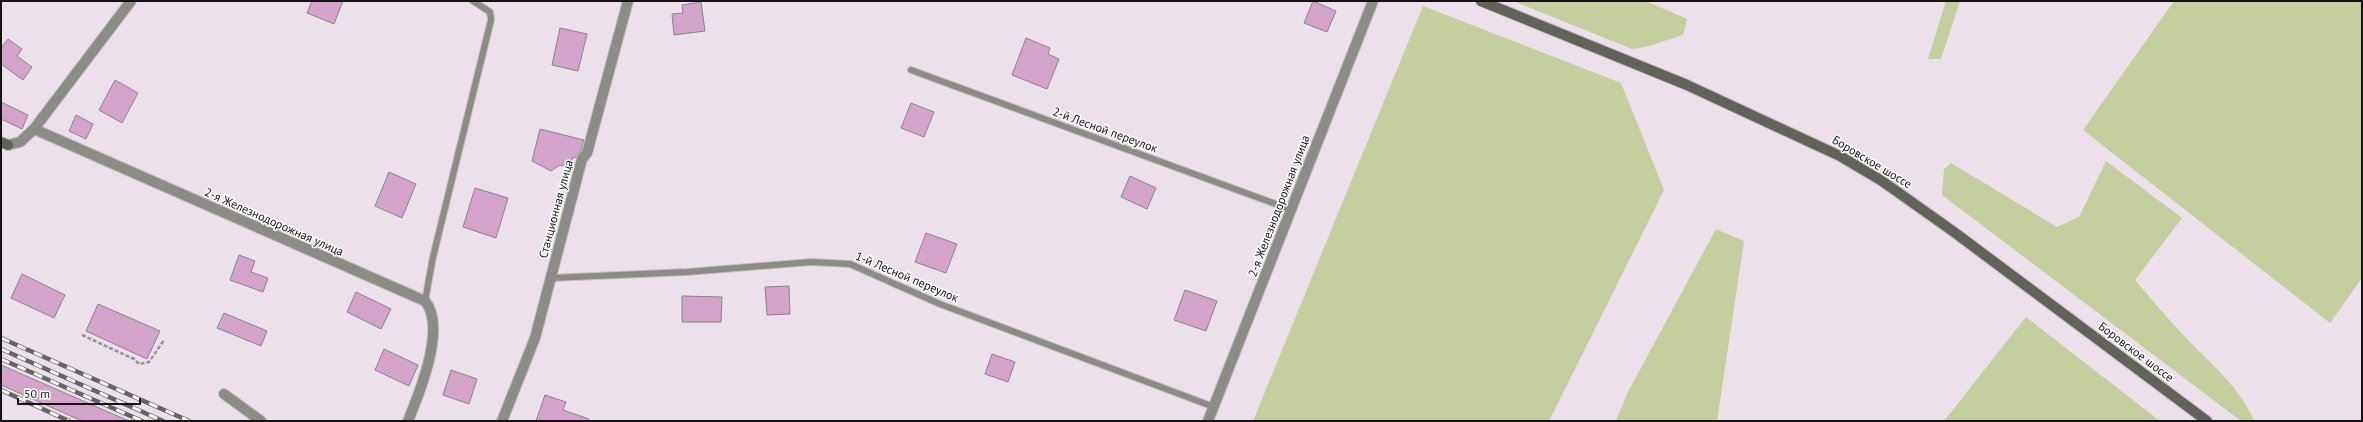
<svg xmlns="http://www.w3.org/2000/svg" width="2363" height="422" font-family="'PT Sans',sans-serif">
<rect width="100%" height="100%" fill="#ece1ea"/>
<!-- green -->
<g fill="#c4ce9e">
<path d="M1513,1h133l41,18 -4,16c-17,5 -35,13 -51,14z"/>
<polygon points="1946,1 1960,1 1941,59 1928,59"/>
<polygon points="2174,1 2362,1 2362,278 2330,323 2083,130"/>
<polygon points="1423,6 1621,83 1664,190 1549,421 1253,421"/>
<path d="M2106,161l76,57 -47,62c17,20 33,39 51,58 25,26 54,49 68,83h-13l-299,-226 2,-26 7,-6 106,64 22,-10z"/>
<polygon points="1716,229 1744,241 1717,421 1616,421 1628,392"/>
<polygon points="2026,317 2160,421 1944,421"/>
</g>
<!-- building -->
<g fill="#d3a3ca" stroke="#8c828a">
<polygon points="312,1 343,1 334,24 307,13"/>
<polygon points="1313,1 1336,11 1327,32 1304,23"/>
<polygon points="701,2 705,31 674,35 672,14 683,13 682,5"/>
<polygon points="560,28 587,34 578,71 552,65"/>
<polygon points="1026,38 1050,48 1048,54 1059,59 1047,89 1012,75"/>
<polygon points="8,39 22,49 17,56 32,67 23,80 1,64 1,48"/>
<polygon points="115,80 138,93 122,123 99,110"/>
<polygon points="1,102 28,115 22,129 1,119"/>
<polygon points="911,103 934,112 924,137 901,128"/>
<polygon points="76,115 93,124 86,139 69,131"/>
<polygon points="540,129 584,140 581,150 576,158 573,157 570,168 560,165 551,171 532,161"/>
<polygon points="389,172 416,184 402,218 375,206"/>
<polygon points="1130,176 1156,188 1147,209 1121,197"/>
<polygon points="475,188 508,198 496,238 463,227"/>
<polygon points="926,233 957,244 946,273 915,262"/>
<polygon points="239,255 255,261 251,272 268,278 263,292 230,280"/>
<polygon points="22,274 65,295 54,318 11,298"/>
<polygon points="789,286 790,314 767,315 765,287"/>
<polygon points="1185,290 1217,301 1206,331 1174,320"/>
<polygon points="356,292 391,309 381,329 347,312"/>
<polygon points="682,296 722,297 721,322 682,322"/>
<polygon points="98,304 160,331 147,359 86,331"/>
<polygon points="224,313 267,331 261,346 217,328"/>
<polygon points="384,349 418,365 409,386 375,370"/>
<polygon points="992,354 1015,362 1008,382 985,374"/>
<polygon points="1,365 129,421 82,421 1,385"/>
<polygon points="451,370 477,379 469,404 443,395"/>
<polygon points="545,395 566,402 563,410 589,419 589,421 536,421"/>
</g>
<g fill="none" stroke-linecap="round" stroke-linejoin="round">
<defs>
<g id="lane">
<polyline points="911,70 1292,210"/>
<polyline points="551,278 687,272 811,262 850,264 940,304 1214,407"/>
<polyline points="425,301 433,257 491,20 490,12 473,1"/>
</g>
<g id="street">
<path d="M34,129l391,172c22,26 -6,93 -17,120"/>
<polyline points="8,145 20,142 34,129 131,1"/>
<polyline points="224,394 261,421"/>
<polyline points="502,421 535,338 582,159 587,153 628,1"/>
<polyline points="1208,421 1373,1"/>
</g>
<g id="secondary">
<polyline points="1481,1 1687,85 1840,156 1882,181 1954,232 2207,421"/>
<polyline points="1,142 8,145"/>
</g>
</defs>
<!-- lane casing -->
<use href="#lane" stroke="#c5bcc3" stroke-width="8"/>
<!-- street casing -->
<use href="#street" stroke="#c5bcc3" stroke-width="12"/>
<!-- secondary casing -->
<use href="#secondary" stroke="#c5bcc3" stroke-width="12"/>
<!-- path -->
<polyline stroke="#9a9198" stroke-width="2.5" stroke-dasharray="4 2" stroke-linecap="butt" points="82,335 134,359 139,364 149,362 164,340"/>
<!-- lane -->
<use href="#lane" stroke="#8c8c87" stroke-width="6"/>
<!-- street -->
<use href="#street" stroke="#8c8c87" stroke-width="10"/>
<!-- secondary -->
<use href="#secondary" stroke="#61625a" stroke-width="10"/>
<defs>
<g id="rail">
<polyline points="1,338 189,421"/>
<polyline points="1,349 163,421"/>
<polyline points="1,359 142,421"/>
<polyline points="1,390 69,421"/>
</g>
</defs>
<!-- rail casing -->
<use href="#rail" stroke="#686166" stroke-width="4.5"/>
<!-- rail -->
<use href="#rail" stroke="#fff" stroke-width="3" stroke-dasharray="9" stroke-linecap="butt"/>
</g>
<g text-anchor="middle" stroke-width="3" stroke-linejoin="round" paint-order="stroke">
<!-- street labels -->
<g font-size="12" fill="#151114" stroke="#fff">
<text transform="translate(1105 130) rotate(20)" y="4">2-й Лесной переулок</text>
<text transform="translate(1872 162) rotate(31)" y="4">Боровское шоссе</text>
<text transform="translate(1279 206) rotate(-69)" y="4">2-я Железнодорожная улица</text>
<text transform="translate(556 209) rotate(-75)" y="4">Станционная улица</text>
<text transform="translate(274 222) rotate(24)" y="4">2-я Железнодорожная улица</text>
<text transform="translate(907 277) rotate(23)" y="4">1-й Лесной переулок</text>
<text transform="translate(2136 352) rotate(37)" y="4">Боровское шоссе</text>
</g>
</g>
<!-- border -->
<rect width="2363" height="422" fill="none" stroke="#151114" stroke-width="4"/>
<!-- scale -->
<path d="M18 398v6h122v-6" fill="none" stroke="#151114" stroke-width="2"/>
<text x="24" y="398" font-size="12" fill="#151114" stroke="#ffffff" stroke-width="3" paint-order="stroke">50 m</text>
</svg>
